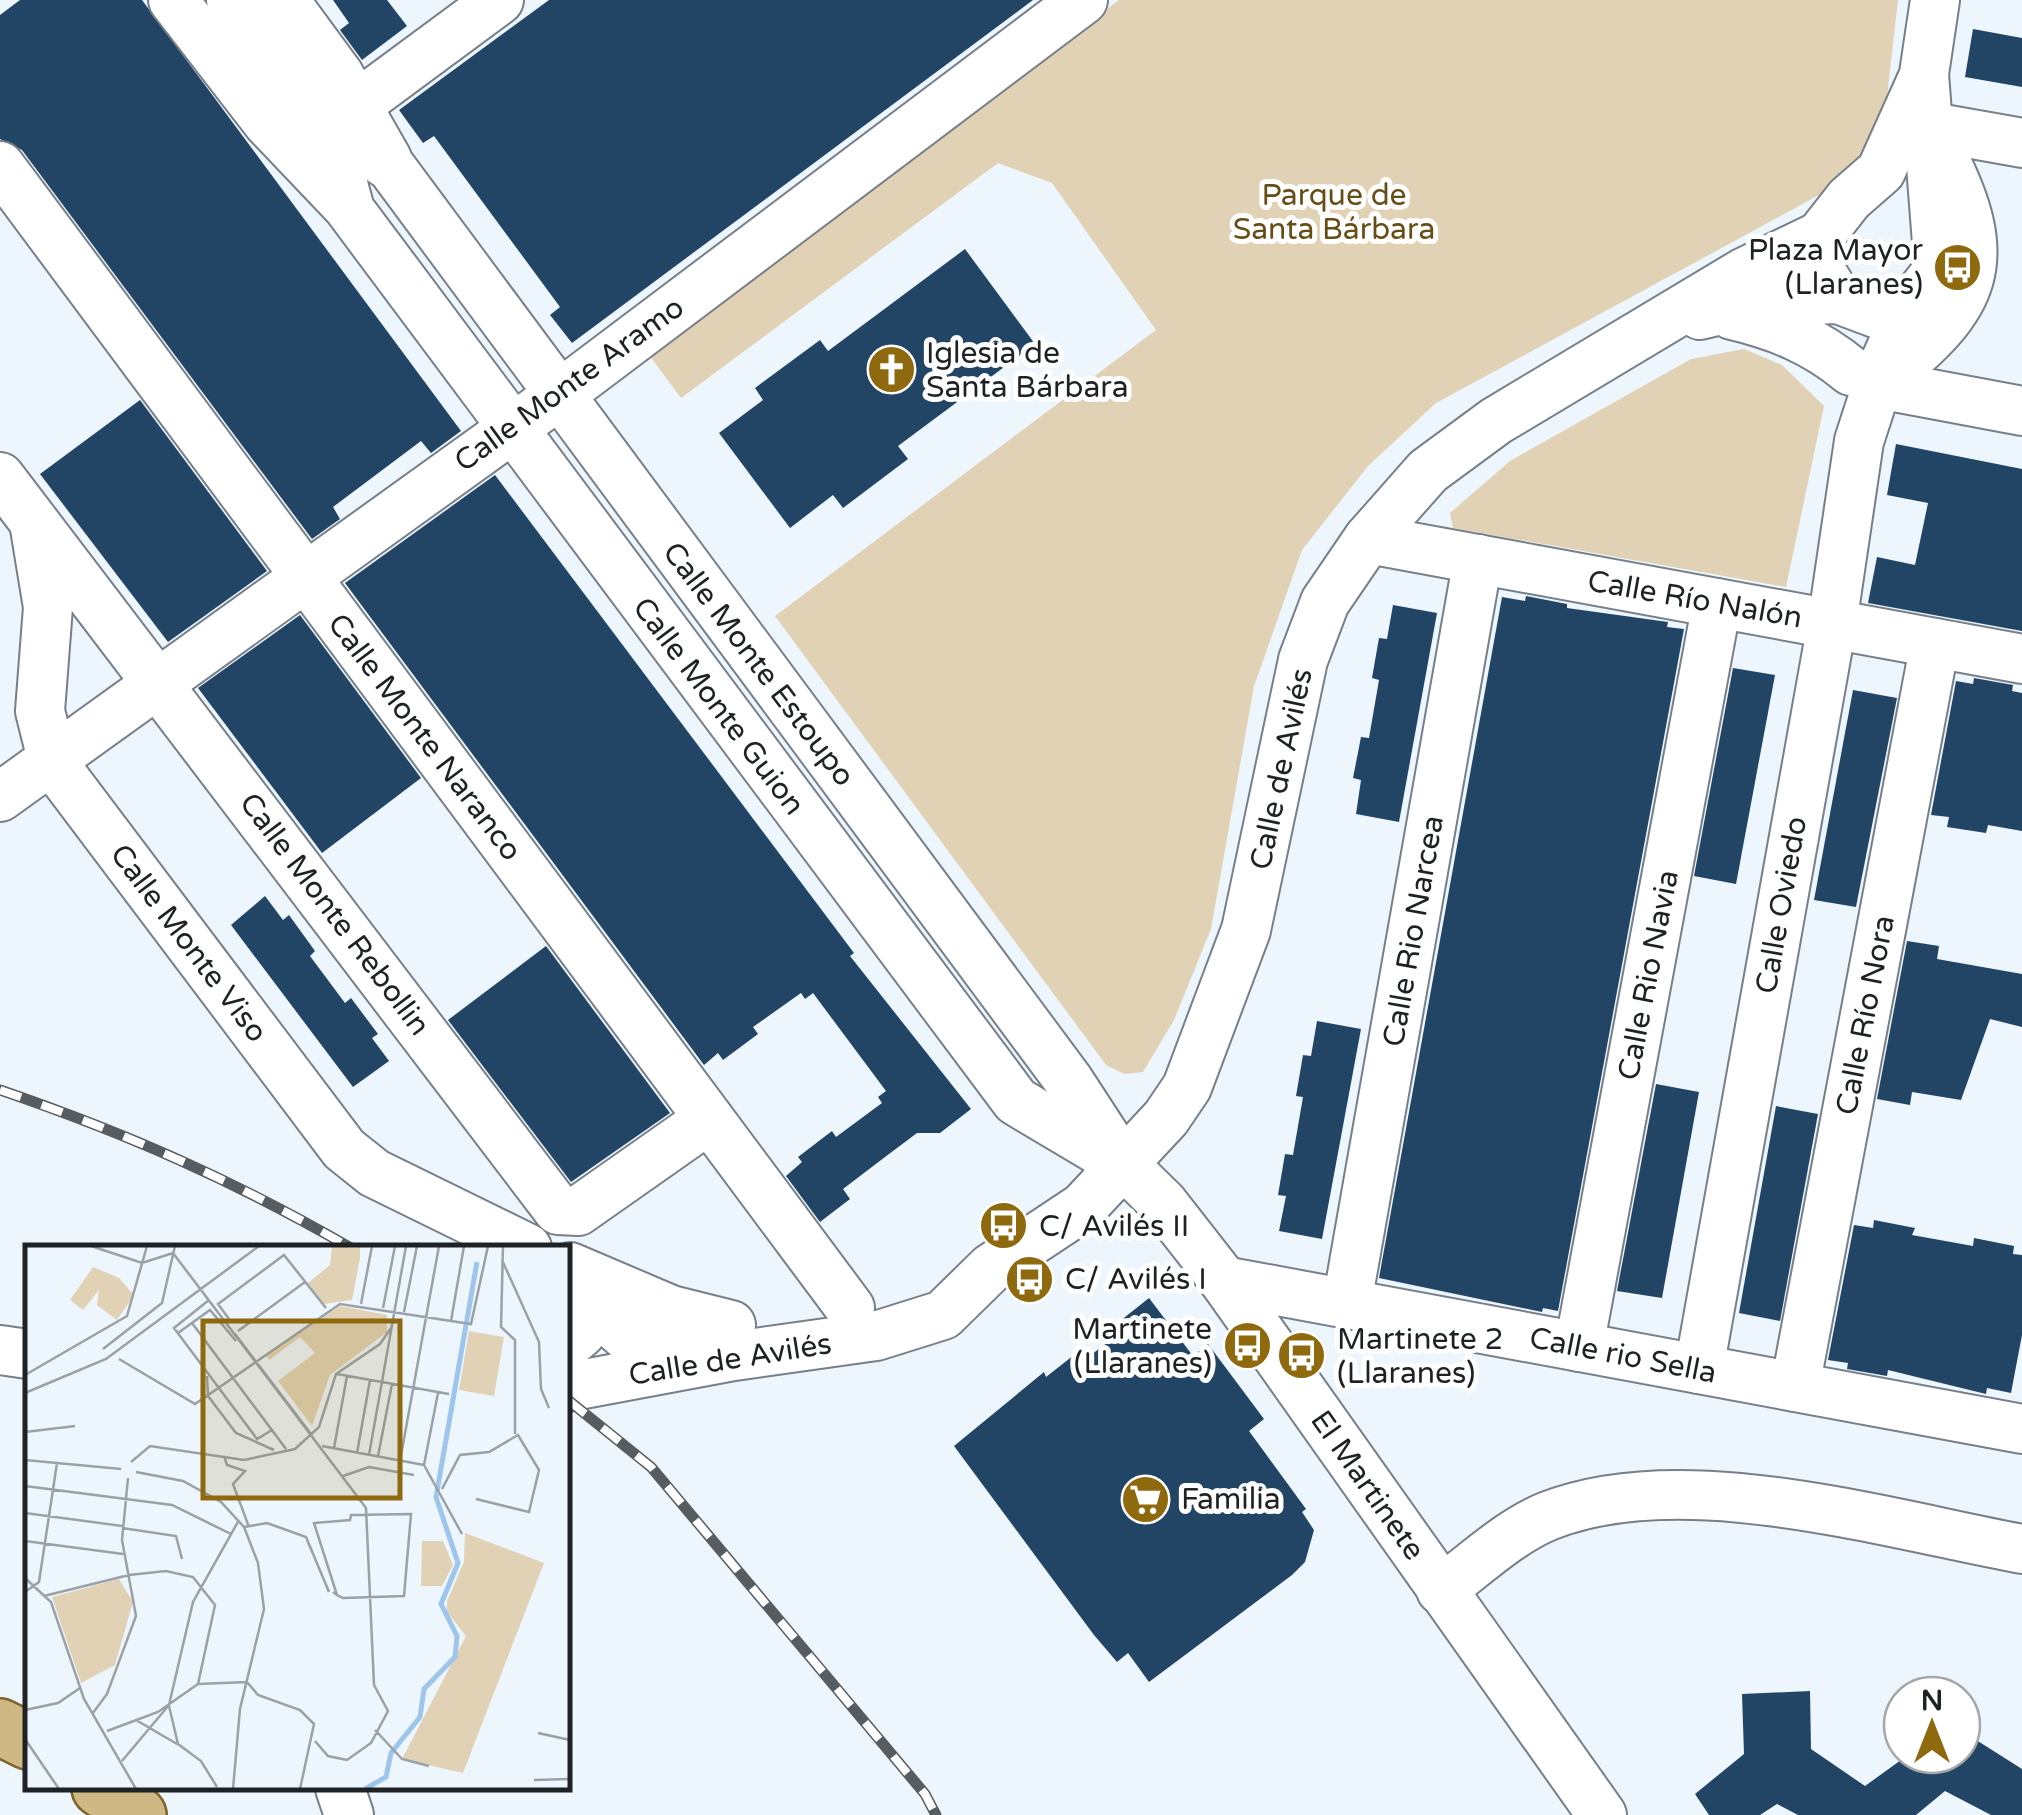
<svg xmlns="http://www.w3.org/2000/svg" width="2022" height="1815" font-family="'Varela Round',sans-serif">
<rect width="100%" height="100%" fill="#edf5fd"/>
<!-- green -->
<g fill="#e1d2b5">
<polygon points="1119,0 1898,0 1885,115 1858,157 1821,194 1436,403 1368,466 1302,550 1254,686 1211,929 1174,1020 1143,1072 1124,1074 1106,1065 775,616 1156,330 1052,183 998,163 681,398 646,351"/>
<polygon points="1744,349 1782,365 1824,406 1786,587 1453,528 1450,513 1510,461 1691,359"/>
</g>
<!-- building -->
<g fill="#234565">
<polygon points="20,0 142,0 461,431 431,453 421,441 333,507 340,519 312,539 22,150 0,139 0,15"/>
<polygon points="333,0 387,0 407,26 362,60 340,30 349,23"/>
<polygon points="549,0 1033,0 572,343 550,315 560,307 434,136 423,143 399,110"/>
<polygon points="1973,29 2022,38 2022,87 1965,77"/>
<polygon points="965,249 1035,344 898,446 908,459 843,508 833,495 790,528 719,433 763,400 755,388 820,340 828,351"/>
<polygon points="140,400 267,571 168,642 40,474"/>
<polygon points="1896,444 2022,469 2022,631 1868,603 1877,557 1915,565 1928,503 1887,495"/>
<polygon points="495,475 854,953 850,956 971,1109 940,1133 917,1133 885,1157 843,1189 850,1199 820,1222 786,1176 802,1162 798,1157 832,1131 836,1137 882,1103 878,1097 886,1091 813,993 805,999 801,993 753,1027 758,1034 723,1060 718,1053 704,1065 345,583"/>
<polygon points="1526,596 1567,604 1567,608 1668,622 1667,627 1684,629 1558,1311 1543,1308 1542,1312 1379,1278 1502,597 1525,601"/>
<polygon points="1393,605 1437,613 1399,822 1356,814 1361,780 1353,778 1361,737 1369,738 1379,680 1372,678 1379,638 1387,639"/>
<polygon points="300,615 421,778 322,853 198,688"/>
<polygon points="1733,668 1775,675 1736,884 1694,876"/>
<polygon points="1974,678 2013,685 2012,691 2022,693 2022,831 1988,825 1986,833 1947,827 1949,817 1931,815 1956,681 1973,684"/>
<polygon points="1853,690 1897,698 1856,907 1814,900"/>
<polygon points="265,896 283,920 289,915 315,951 310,956 345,1003 351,998 378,1034 372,1038 389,1061 353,1087 231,925"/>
<polygon points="1907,941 1939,946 1937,959 2022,974 2022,1027 1990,1019 1961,1100 1912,1092 1910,1105 1877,1099"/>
<polygon points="546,946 670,1113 571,1182 448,1020"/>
<polygon points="1317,1021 1361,1029 1322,1239 1279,1231 1286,1196 1278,1195 1285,1154 1293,1155 1303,1097 1296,1096 1303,1055 1311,1056"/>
<polygon points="1656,1084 1699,1092 1662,1298 1617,1291"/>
<polygon points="1776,1106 1818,1114 1780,1321 1739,1313"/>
<polygon points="1874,1220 1915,1228 1912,1235 1973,1246 1974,1238 2014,1246 2013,1254 2022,1255 2022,1335 2011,1393 1987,1388 1986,1394 1888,1370 1887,1376 1847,1369 1848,1363 1828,1360 1854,1225 1873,1228"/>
<polygon points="1149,1298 1193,1356 1208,1344 1264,1419 1249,1431 1306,1509 1302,1512 1314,1530 1305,1562 1292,1575 1149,1682 1128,1653 1117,1662 1094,1635 954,1446 1044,1372 1046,1377 1074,1355 1080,1363 1126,1329 1120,1321"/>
<polygon points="1810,1691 1811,1749 1865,1786 1908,1755 1962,1755 1962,1731 2022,1769 2022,1815 1991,1815 1945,1791 1916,1815 1798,1815 1777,1804 1760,1815 1709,1815 1695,1794 1744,1754 1742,1694"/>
</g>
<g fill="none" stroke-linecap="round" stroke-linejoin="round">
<defs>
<g id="minor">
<polyline points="173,0 268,123 348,207"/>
<polyline points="231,0 327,124 391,167 1069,1081 1123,1164 1163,1203 1224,1281 1602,1815"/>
<polyline points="284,0 339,75 387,159"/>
<polyline points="357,105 499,0"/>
<polyline points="327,124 350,210 1016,1101 1115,1160"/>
<polyline points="1927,126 2022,143"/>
<polyline points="0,166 850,1308"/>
<polyline points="1910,306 1878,314 1838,299 1820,270 1820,236 1849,199 1881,171 1921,82"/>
<polyline points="1700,315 1755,302 1838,299"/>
<path d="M1732,315c46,11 83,26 119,56"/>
<path d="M1884,379c93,-73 114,-117 57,-227"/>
<polyline points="1878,384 2022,411"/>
<polyline points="0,477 558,1210 578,1211 709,1119"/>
<polyline points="35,528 48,607 40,711 53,763 344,1149 374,1173 527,1248"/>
<polyline points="1368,539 2022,659"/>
<polyline points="0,797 559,395 1083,0"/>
<polyline points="570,1267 671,1310 731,1325"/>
<polyline points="572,1269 616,1327 633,1342 696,1352"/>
<polyline points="1224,1281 2022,1429"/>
<polyline points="1347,1303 1478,559"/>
<polyline points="568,1344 581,1333 589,1291"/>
<polyline points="1579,1347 1717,603"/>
<polyline points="0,1350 28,1354"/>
<polyline points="1699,1369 1832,624 1859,441 1884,364 1910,306 1939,269 1924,74 1935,0"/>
<polyline points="568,1387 734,1356 876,1336 943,1315 991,1268 1083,1207 1166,1118 1187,1087 1246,930 1303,660 1325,602 1368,539 1428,471 1496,421 1743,273 1820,236"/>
<polyline points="1795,1387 1935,643"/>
<path d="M1441,1590c34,-25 68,-58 107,-74 134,-53 335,7 474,33"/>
<polyline points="340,1788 349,1815"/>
</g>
<g id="major">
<polyline points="0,1727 28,1741"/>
<polyline points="100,1788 138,1815"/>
</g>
</defs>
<!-- minor casing -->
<use href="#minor" stroke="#777f88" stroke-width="52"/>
<!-- major casing -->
<use href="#major" stroke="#7c642d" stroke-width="60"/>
<!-- minor -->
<use href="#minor" stroke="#fff" stroke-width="48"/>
<!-- major -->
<use href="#major" stroke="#cfb883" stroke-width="55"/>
<defs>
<g id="rail">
<path d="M0,1090c128,44 233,90 351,158"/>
<polyline points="568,1400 651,1467 925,1794 936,1815"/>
</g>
</defs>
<!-- rail casing -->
<use href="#rail" stroke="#575c60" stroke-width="11"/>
<!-- rail -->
<use href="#rail" stroke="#fff" stroke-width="8" stroke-dasharray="22" stroke-linecap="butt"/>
</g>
<!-- icons -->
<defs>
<symbol id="bus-disc" viewBox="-11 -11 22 22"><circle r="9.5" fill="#8e690d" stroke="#fff"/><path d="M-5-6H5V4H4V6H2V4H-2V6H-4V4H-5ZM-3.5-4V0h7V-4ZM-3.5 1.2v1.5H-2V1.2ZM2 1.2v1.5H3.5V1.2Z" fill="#fff"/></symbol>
<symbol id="church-disc" viewBox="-11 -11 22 22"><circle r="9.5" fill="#8e690d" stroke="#fff"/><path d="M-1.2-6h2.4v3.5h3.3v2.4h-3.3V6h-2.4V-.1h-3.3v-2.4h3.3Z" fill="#fff"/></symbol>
<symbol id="supermarket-disc" viewBox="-11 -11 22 22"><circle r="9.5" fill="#8e690d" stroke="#fff"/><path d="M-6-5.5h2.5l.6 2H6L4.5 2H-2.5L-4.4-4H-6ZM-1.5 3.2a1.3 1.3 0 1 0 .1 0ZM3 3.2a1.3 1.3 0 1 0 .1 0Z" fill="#fff"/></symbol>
</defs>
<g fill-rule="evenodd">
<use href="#bus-disc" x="1930" y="240" width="55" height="55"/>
<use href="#church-disc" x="864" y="342" width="55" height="55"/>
<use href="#bus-disc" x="976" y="1198" width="55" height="55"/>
<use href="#bus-disc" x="1002" y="1252" width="55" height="55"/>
<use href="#bus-disc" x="1220" y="1318" width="55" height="55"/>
<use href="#bus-disc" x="1274" y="1328" width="55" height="55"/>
<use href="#supermarket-disc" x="1118" y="1472" width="55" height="55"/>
</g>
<g text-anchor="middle" stroke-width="10" stroke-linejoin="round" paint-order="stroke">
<!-- park labels -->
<g font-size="30" fill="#664d15" stroke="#fff">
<text x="1334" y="205">Parque de<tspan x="1334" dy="34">Santa Bárbara</tspan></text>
</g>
<!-- poi labels -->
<g font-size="30" fill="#1e2225" stroke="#fff" text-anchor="start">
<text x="1923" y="260" text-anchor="end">Plaza Mayor<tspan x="1923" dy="34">(Llaranes)</tspan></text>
<text x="926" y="363">Iglesia de<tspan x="926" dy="34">Santa Bárbara</tspan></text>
<text x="1039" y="1236">C/ Avilés II</text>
<text x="1065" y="1289">C/ Avilés I</text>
<text x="1212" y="1339" text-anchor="end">Martinete<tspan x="1212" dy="34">(Llaranes)</tspan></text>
<text x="1337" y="1349">Martinete 2<tspan x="1337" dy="34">(Llaranes)</tspan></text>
<text x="1181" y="1509">Familia</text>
</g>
<!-- street labels -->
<g font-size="30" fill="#1e2225" stroke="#fff">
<text transform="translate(569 384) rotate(-36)" y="10">Calle Monte Aramo</text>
<text transform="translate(1695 599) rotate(10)" y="10">Calle Río Nalón</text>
<text transform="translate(759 664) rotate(53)" y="10">Calle Monte Estoupo</text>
<text transform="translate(719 706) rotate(53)" y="10">Calle Monte Guion</text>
<text transform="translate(425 737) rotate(53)" y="10">Calle Monte Naranco</text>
<text transform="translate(1281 769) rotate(-78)" y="10">Calle de Avilés</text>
<text transform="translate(1781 905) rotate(-80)" y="10">Calle Oviedo</text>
<text transform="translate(335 914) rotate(53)" y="10">Calle Monte Rebollin</text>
<text transform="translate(1413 931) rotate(-80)" y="10">Calle Rio Narcea</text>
<text transform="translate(189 943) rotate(53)" y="10">Calle Monte Viso</text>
<text transform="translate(1648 975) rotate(-79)" y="10">Calle Rio Navia</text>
<text transform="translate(1865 1015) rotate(-79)" y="10">Calle Río Nora</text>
<text transform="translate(1623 1355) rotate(11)" y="10">Calle rio Sella</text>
<text transform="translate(730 1359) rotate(-9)" y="10">Calle de Avilés</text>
<text transform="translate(1368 1485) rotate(55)" y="10">El Martinete</text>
</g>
</g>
<!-- overview -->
<g transform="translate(25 1245)">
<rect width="545" height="545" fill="#edf5fd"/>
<path d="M307,1h28v12l-8,42 -28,4 -16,-21 22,-18zM68,22l26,11 15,17 -17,25 -20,-15 2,-15 -16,20 -13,-10zM315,61l47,9v17l-57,43 -18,51 -34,-45 37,-28 -15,-16 -31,23 -3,-5zM444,86l35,6 -10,59 -35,-6zM440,288l79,30 -81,210 -61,-14 64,-123 -19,-24v-11l17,-39zM397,296h21l10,24 -11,21h-21zM94,334l14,23 -18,63 -34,18 -29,-86z" fill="#e1d2b5"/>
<path fill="none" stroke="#9ec5eb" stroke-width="5" d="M340,544l21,-12 5,-24 29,-36 4,-28 31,-32 2,-21 -16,-32 17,-41 -22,-66 41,-235"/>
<path fill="none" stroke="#9aa1a7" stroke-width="2.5" d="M66,1l51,17 31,-10 193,255 8,177 14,26 -17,32 -24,17 -19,-4 -13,-15M478,1l-2,81 14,13v94M477,15l37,82 2,47 8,19M184,55l-35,28 83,111 15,-9M336,59l11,-58M358,63l12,-62M379,67l13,-66M204,74l-11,-15 66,-49 42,53M426,76l13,-75M167,78l94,126M213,86l67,-49M153,88l32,-23 26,31M210,89l76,100M78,104l59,-46 13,-57M94,114l76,45 145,-100 131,20 17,-78M312,129l112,20M0,130l102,-59 20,-70M182,131l1,20 28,37 38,17M0,148l81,-34 153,-113M0,187l50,-6M297,201l102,19M309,203l13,-72M332,208l13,-73M344,210l37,-209M199,211l3,9 18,6 -12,13 16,43M353,211l14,-72M0,215l96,9M375,216l39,-215M106,217l19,-16 94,14 51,-11 24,-22 17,-53 44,-30 11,-16M399,220l38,69M399,220l14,-72M111,227l47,9 38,21 23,25 14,36 6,46 -24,100 -7,80M318,231l26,-9 45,8M0,241l147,19 59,29M417,244l18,-34 29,-3 29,-17 21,35 -10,42 -53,-13M0,268l97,13M219,282l23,-4 39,14 23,55M97,283l54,8 6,23M0,296l98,13M0,333l26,24 33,97 52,90M0,347l14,-10 18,-119M308,347l4,3 6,3 61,-2 7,-82 -60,1 -1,5 -36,3 23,72M19,351l85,-21 37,-4 27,6 22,28 -17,79M144,461l9,38 23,17 16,26M0,465l33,-7 22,-15M68,468l14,-19 29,-78 -14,-76 6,-62M111,475l41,24M350,485l27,29 27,7M82,486l51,-19 40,-28 49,-2 11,13 42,15 14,14 -14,65M513,488l32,7M0,494l34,50M97,516l47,-56 24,-103 46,-82M509,535l36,-1"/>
<path fill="#8e690d" fill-opacity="0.15" stroke="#8e690d" stroke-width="5" d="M178,76h197v177h-197z"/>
<rect width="545" height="545" fill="none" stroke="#1e2225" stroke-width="5"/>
</g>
<!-- north arrow -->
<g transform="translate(1932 1725)"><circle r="48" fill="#ffffff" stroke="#a5a7a8" stroke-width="2.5"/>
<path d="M0-8L18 38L0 25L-18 38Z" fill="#8e690d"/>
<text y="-15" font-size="28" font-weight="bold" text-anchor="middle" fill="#1e2225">N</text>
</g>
</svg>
